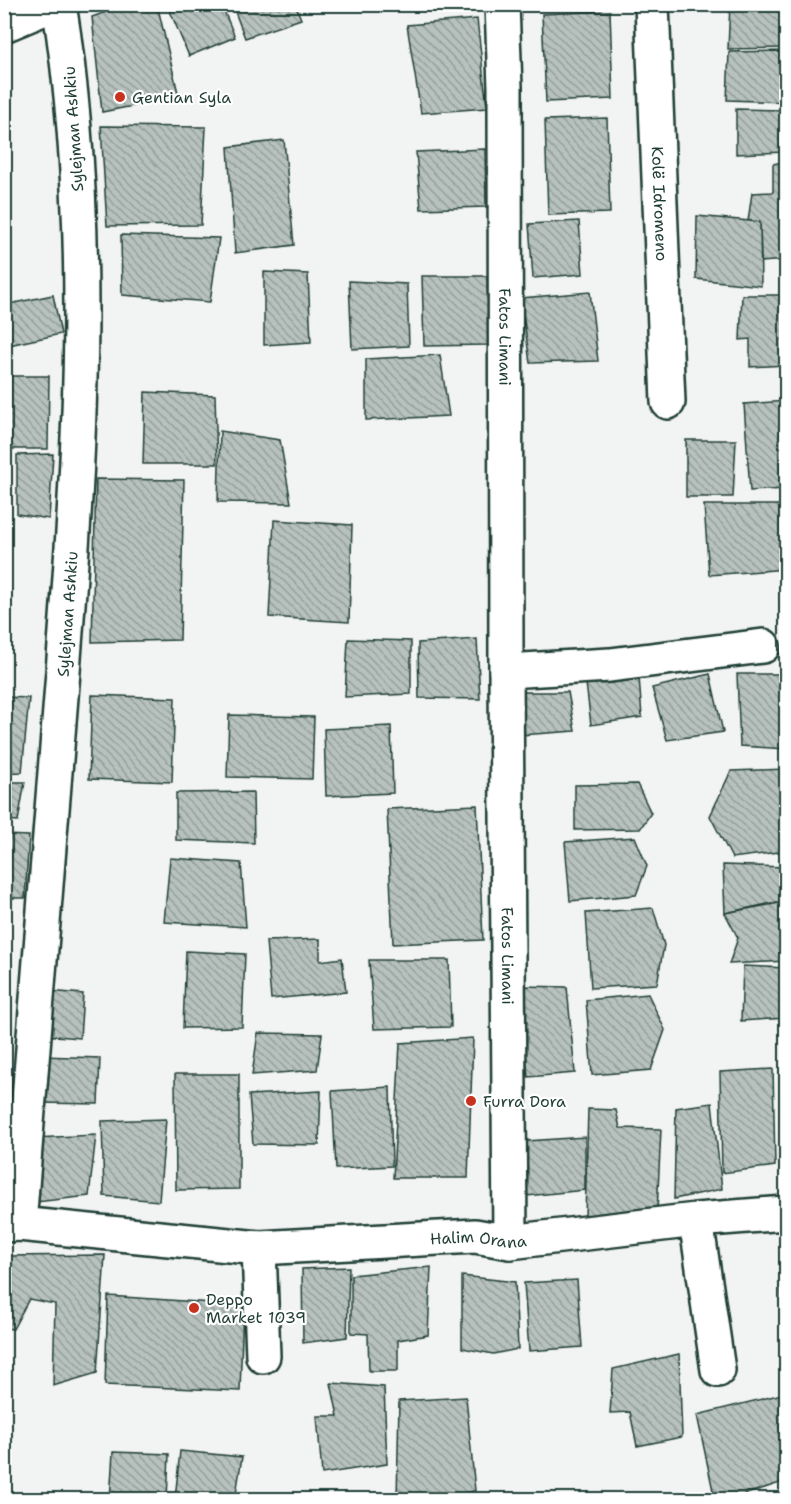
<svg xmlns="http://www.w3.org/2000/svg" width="791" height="1504" font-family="'Shantell Sans',sans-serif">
<defs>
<pattern id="building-back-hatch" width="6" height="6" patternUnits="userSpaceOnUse" patternTransform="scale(1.5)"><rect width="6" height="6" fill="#b7c1bd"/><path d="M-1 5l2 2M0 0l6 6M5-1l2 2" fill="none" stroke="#949e9a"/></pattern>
</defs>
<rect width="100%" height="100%" fill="#f2f3f3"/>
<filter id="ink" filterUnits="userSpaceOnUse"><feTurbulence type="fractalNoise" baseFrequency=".0167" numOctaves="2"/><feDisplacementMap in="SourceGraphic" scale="12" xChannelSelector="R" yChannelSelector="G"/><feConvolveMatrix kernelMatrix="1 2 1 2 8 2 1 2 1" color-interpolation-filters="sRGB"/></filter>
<g filter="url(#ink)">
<!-- building -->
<g fill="url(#building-back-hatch)" stroke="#1f3d34" stroke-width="1.5">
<polygon points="128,4 157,4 179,97 102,112 92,17"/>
<polygon points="167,4 221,4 235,37 189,56"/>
<polygon points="232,4 295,4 301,19 245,38"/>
<polygon points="730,4 786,4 786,48 728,49"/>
<polygon points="610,11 613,99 546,102 542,14"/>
<polygon points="477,19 487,108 421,113 407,25"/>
<polygon points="786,51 786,102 727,100 729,52"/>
<polygon points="736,109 786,110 786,152 736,154"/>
<polygon points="607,118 610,213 548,215 545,120"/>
<polygon points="101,126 206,127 201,225 107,226"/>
<polygon points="284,140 294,245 235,253 228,147"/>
<polygon points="485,149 486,207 421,209 416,152"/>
<polygon points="786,161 786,260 761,262 760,222 748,221 752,193 773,192 773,164"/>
<polygon points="697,216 760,222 761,286 696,279"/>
<polygon points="579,221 583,274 533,278 529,224"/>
<polygon points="121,235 219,238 210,302 122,295"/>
<polygon points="264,272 308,274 311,342 264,345"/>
<polygon points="422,276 487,276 489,345 424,346"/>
<polygon points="349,281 407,284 409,346 352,349"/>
<polygon points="590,292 598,361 530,363 521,298"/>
<polygon points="53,295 61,334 4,346 4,305"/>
<polygon points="742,295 786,295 786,365 750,367 750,339 740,340"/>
<polygon points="440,355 449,416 366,420 366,359"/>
<polygon points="4,376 49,376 48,449 4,449"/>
<polygon points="145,392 215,395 217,464 143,464"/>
<polygon points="786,401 786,489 750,491 744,404"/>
<polygon points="220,431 280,440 291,503 218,502"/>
<polygon points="686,440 736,440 733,497 686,497"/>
<polygon points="53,454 49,519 17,514 17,455"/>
<polygon points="96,479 184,480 180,640 92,642"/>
<polygon points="704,505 786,505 786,569 709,575"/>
<polygon points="274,520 352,525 349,622 269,617"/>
<polygon points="348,639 411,641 411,694 345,697"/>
<polygon points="477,639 480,699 419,698 418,643"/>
<polygon points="710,674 723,732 667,740 652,688"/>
<polygon points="737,674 786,674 786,749 740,746"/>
<polygon points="639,677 642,717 591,725 586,683"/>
<polygon points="518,692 568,692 575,731 521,735"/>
<polygon points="92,695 175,698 172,782 89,779"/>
<polygon points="4,697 29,698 22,772 4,773"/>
<polygon points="229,715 314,717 312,779 227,777"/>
<polygon points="391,726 393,793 326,796 324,729"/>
<polygon points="786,769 786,851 732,858 710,816 731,771"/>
<polygon points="4,782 25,782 18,821 4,820"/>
<polygon points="637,784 651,813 640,829 575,830 575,785"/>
<polygon points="253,792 254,843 176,840 176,793"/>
<polygon points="477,805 483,940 393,944 387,809"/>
<polygon points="4,835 29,836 25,898 4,898"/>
<polygon points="635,837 647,866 636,895 570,901 565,842"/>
<polygon points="170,858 241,863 246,927 164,922"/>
<polygon points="723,865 786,867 786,900 725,913"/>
<polygon points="785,902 786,961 729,964 738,938 725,913"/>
<polygon points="653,908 664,945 657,984 591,988 586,913"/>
<polygon points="320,939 320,961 342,958 346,992 271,999 266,941"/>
<polygon points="186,951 245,954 242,1027 183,1028"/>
<polygon points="369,960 449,960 451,1027 374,1029"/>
<polygon points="743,966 786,968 786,1018 741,1021"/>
<polygon points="520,986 567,987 575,1073 528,1077"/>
<polygon points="48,991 83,994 80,1038 44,1035"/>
<polygon points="648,994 665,1030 651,1070 592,1075 586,1000"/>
<polygon points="258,1033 322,1034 317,1070 252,1075"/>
<polygon points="473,1038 468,1178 393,1178 400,1043"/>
<polygon points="41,1056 100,1058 98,1104 39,1103"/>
<polygon points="773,1069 775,1166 722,1173 720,1072"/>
<polygon points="175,1074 239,1074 239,1189 176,1190"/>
<polygon points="390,1087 392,1166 336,1169 332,1091"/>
<polygon points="321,1091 319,1145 253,1144 249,1095"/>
<polygon points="712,1103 722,1189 674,1199 676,1108"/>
<polygon points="588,1109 616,1110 620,1128 661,1129 657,1212 585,1218"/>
<polygon points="166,1119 159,1201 104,1196 102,1121"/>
<polygon points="96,1135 89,1196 36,1202 34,1138"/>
<polygon points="585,1137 585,1190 517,1197 512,1142"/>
<polygon points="105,1255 97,1373 53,1386 55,1304 29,1299 13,1329 4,1328 4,1256"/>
<polygon points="786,1259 786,1342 783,1343 780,1260"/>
<polygon points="349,1267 347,1337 303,1343 302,1269"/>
<polygon points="431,1267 428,1335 398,1340 398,1371 369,1371 368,1334 351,1333 351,1275"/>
<polygon points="462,1276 515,1282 518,1349 493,1354 462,1348"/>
<polygon points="577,1280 582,1347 529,1351 524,1283"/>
<polygon points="108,1296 243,1305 240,1391 105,1385"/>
<polygon points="679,1354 682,1437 637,1446 630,1412 610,1413 613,1369"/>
<polygon points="331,1383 384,1387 387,1464 322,1474 317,1416 338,1416"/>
<polygon points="786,1393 786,1481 728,1500 715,1500 697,1415"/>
<polygon points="466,1397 475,1491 433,1500 397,1500 399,1401"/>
<polygon points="180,1451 242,1457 235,1500 175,1499"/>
<polygon points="113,1452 169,1454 167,1500 110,1500"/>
</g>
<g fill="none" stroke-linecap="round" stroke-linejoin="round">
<defs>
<g id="street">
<path id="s1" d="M502,4l3,84 1,583 4,571"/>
<path id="s2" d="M652,4l16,398"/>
<polyline points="506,671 610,665 763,646"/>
<polyline points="696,1220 718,1370"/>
<path id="s3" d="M19,1224c14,-176 28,-351 42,-527 18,-230 35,-464 -2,-693"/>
<polyline points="259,1248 263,1356"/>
</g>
<g id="secondary">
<polyline points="4,25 54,4"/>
<path id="s4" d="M4,1225l15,-1 240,24 216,-12 35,6 186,-22 90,-7"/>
</g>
</defs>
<!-- street casing -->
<use href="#street" stroke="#1f3d34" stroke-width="38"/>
<!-- secondary casing -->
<use href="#secondary" stroke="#1f3d34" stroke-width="38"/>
<!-- street -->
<use href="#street" stroke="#fff" stroke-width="33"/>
<!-- secondary -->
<use href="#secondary" stroke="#fff" stroke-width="33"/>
</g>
</g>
<!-- markers -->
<g fill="#c8321e" stroke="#fff" stroke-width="2">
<circle cx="120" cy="97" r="6"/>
<circle cx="471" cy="1101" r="6"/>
<circle cx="194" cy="1308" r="6"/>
</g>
<g text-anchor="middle" stroke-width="4.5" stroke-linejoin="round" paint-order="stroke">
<!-- poi labels -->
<g font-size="16" fill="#1f3d34" stroke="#fff" text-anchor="start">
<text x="132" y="103">Gentian Syla</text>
<text x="483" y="1107">Furra Dora</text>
<text x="206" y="1305">Deppo<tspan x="206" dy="18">Market 1039</tspan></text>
</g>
<!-- street labels -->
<g font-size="16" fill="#1f3d34" stroke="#fff">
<text transform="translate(73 129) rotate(-94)" y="6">Sylejman Ashkiu</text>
<text dy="6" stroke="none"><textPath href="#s2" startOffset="200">Kolë Idromeno</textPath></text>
<text dy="6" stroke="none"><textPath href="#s1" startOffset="333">Fatos Limani</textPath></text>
<text dy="6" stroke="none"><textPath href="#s3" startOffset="612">Sylejman Ashkiu</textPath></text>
<text dy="6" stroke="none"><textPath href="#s1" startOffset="952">Fatos Limani</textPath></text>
<text dy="6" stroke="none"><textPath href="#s4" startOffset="476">Halim Orana</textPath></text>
</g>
</g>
<!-- margin -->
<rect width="791" height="1504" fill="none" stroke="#fff" stroke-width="24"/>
<rect x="12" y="12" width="767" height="1480" fill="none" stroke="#1f3d34" stroke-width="2" filter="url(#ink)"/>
</svg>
